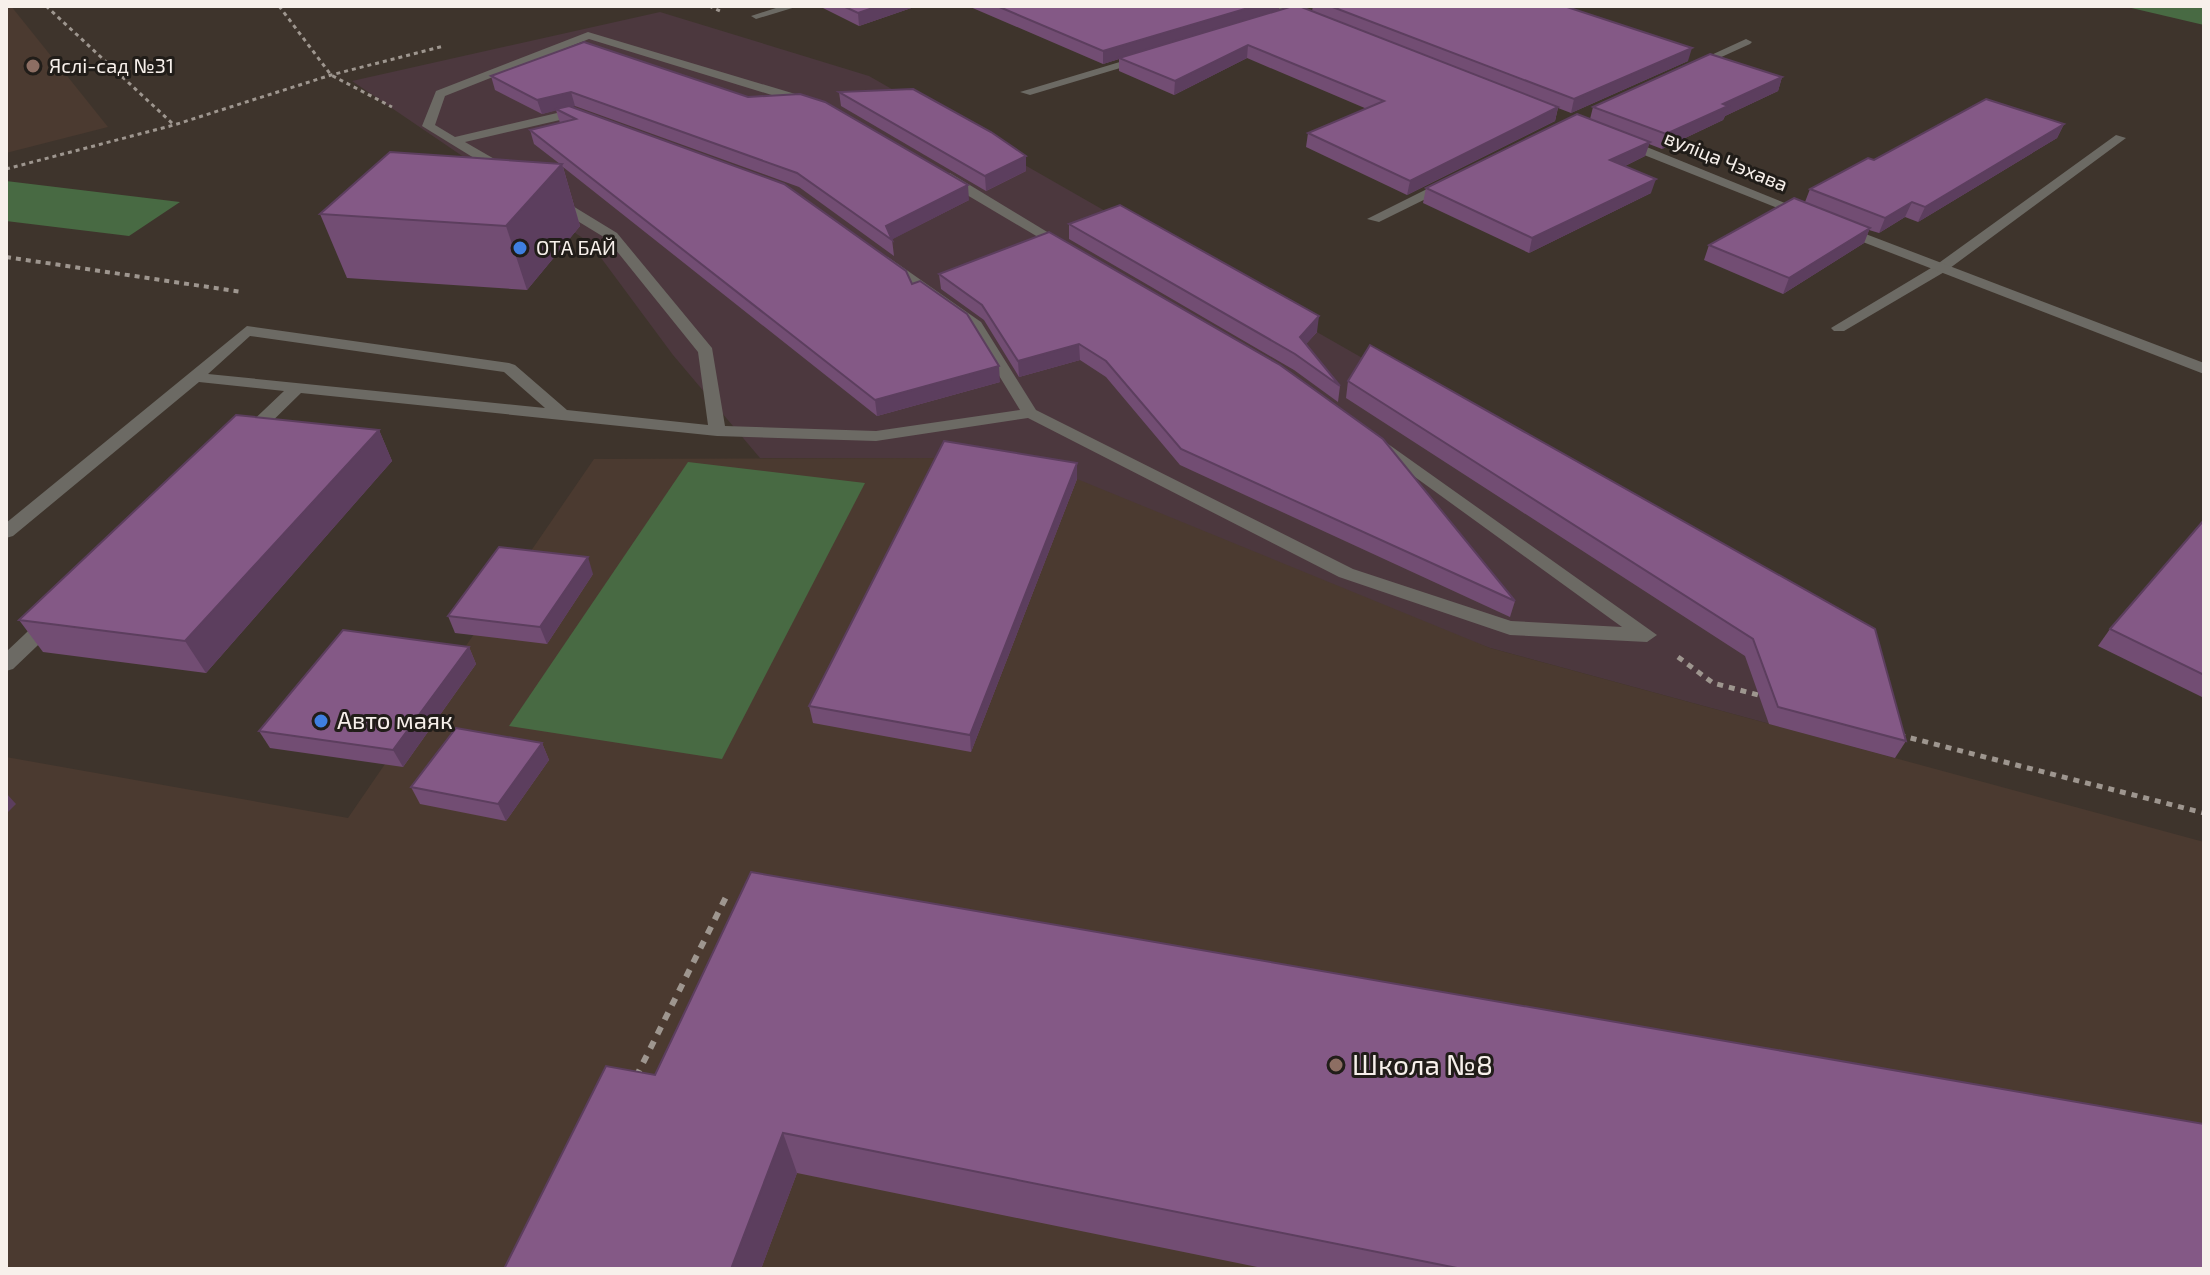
<svg xmlns="http://www.w3.org/2000/svg" width="2210" height="1275" font-family="'Exo 2',sans-serif">
<rect width="100%" height="100%" fill="#3e342c"/>
<!-- industrial -->
<polygon fill="#4c383e" points="660,12 869,76 1866,646 1895,758 1490,648 946,458 760,458 673,355 590,243 352,81"/>
<!-- education -->
<g fill="#4b3a30">
<polygon points="6,6 11,6 108,127 6,153"/>
<polygon points="946,458 1077,479 1490,648 2204,842 2204,1269 6,1269 6,757 348,818 594,459"/>
</g>
<!-- green -->
<g fill="#486a43">
<polygon points="2123,6 2204,6 2204,25"/>
<polygon points="6,181 180,202 129,236 6,221"/>
<polygon points="688,462 865,483 722,759 509,726"/>
</g>
<g fill="none" stroke-linecap="round" stroke-linejoin="round">
<!-- path-far3 -->
<g stroke="#9e968f" stroke-width="3" stroke-dasharray="4 4" stroke-linecap="butt">
<polyline points="46,6 173,124"/>
<polyline points="279,6 331,75 392,107"/>
<polyline points="709,6 720,11"/>
<polyline points="6,169 174,125 331,75 444,46"/>
</g>
<!-- path-far2 -->
<polyline stroke="#9e968f" stroke-width="4" stroke-dasharray="5 5" stroke-linecap="butt" points="6,257 242,292"/>
<!-- path-far1 -->
<g stroke="#9e968f" stroke-width="5" stroke-dasharray="6 6" stroke-linecap="butt">
<polyline points="1678,657 1713,683 1762,696"/>
<polyline points="1899,735 2204,813"/>
</g>
<!-- path -->
<polyline stroke="#9e968f" stroke-width="6" stroke-dasharray="8 8" stroke-linecap="butt" points="636,1077 727,895"/>
<!-- lane -->
<g fill="#6c6a64" fill-rule="evenodd">
<polygon points="782,6 799,6 756,19 751,16"/>
<polygon points="588,32 812,99 814,102 804,105 589,39 445,96 435,125 455,137 574,109 589,117 583,121 573,117 465,142 510,168 510,174 500,174 422,126 436,91"/>
<polygon points="1746,39 1752,42 1750,44 1695,69 1685,67"/>
<polygon points="1143,55 1149,58 1147,60 1030,95 1020,92"/>
<polygon points="2116,135 2126,138 1946,271 1844,331 1834,331 1831,328 1936,265"/>
<polygon points="940,173 950,173 1072,247 1070,250 1060,250 940,179"/>
<polygon points="1449,178 1456,182 1454,185 1379,222 1367,219"/>
<path d="M548,197h10l59,36 95,115 13,78 151,5 144,-21 -50,-82 -87,-64 -2,-3 7,-4 93,65 55,88 317,159 158,52 111,6 -254,-184 -3,-4 9,-5 283,201 -10,7 -137,-7 -171,-58 -311,-159 -152,23 -159,-5 -416,-43 -48,47 -6,1 -8,-5 2,-4 43,-41 -85,-9 -186,154 -7,2v-15l241,-197 262,37 6,2 52,45 141,15 -10,-73 -91,-113 -59,-36zM250,336l254,36 41,36 -337,-34z"/>
<polygon points="52,613 62,620 59,625 13,669 6,671 6,652 45,615"/>
</g>
<!-- street -->
<g fill="#6c6a64" fill-rule="evenodd">
<polygon points="1273,6 1287,6 1315,19 1306,21"/>
<polygon points="1619,139 1627,139 1812,214 1800,217 1619,145"/>
<polygon points="1842,225 2204,363 2204,374 1837,232 1837,226"/>
</g>
</g>
<!-- wall -->
<g fill="#724d73">
<polygon points="819,6 917,6 859,26"/>
<polygon points="968,6 1279,6 1279,10 1293,6 1301,6 1299,6 1312,11 1313,6 1564,6 1688,61 1571,113 1558,108 1555,121 1407,195 1306,147 1308,133 1367,109 1247,58 1174,95 1119,71 1119,59 1103,64"/>
<polygon points="584,42 969,200 892,239 894,256 799,187 575,106 571,107 912,284 1000,382 877,416 563,167 580,226 527,290 347,278 320,214 560,164 534,144 530,130 560,123 556,110 542,114 495,90 491,76"/>
<polygon points="1782,77 1778,91 1725,116 1723,120 1662,149 1649,144 1645,156 1625,166 1651,193 1529,253 1423,203 1426,188 1590,119 1593,107"/>
<polygon points="839,92 1026,156 1026,171 986,191 841,106"/>
<polygon points="2064,124 2057,138 1918,222 1905,217 1879,233 1869,230 1864,243 1783,294 1704,260 1709,245 1805,202 1810,189 1874,160"/>
<polygon points="1069,224 1317,332 1306,344 1340,386 1338,402 1294,370 1069,239"/>
<polygon points="1049,232 1515,601 1510,617 1180,465 1106,377 1080,360 1019,377 984,320 941,289 939,274"/>
<polygon points="1370,345 1906,741 1895,758 1769,724 1745,656 1346,398 1348,381"/>
<polygon points="379,430 392,461 206,673 43,652 19,620"/>
<polygon points="1077,463 1077,479 971,752 813,723 809,706"/>
<polygon points="2204,520 2204,695 2202,697 2098,646 2110,629"/>
<polygon points="593,574 547,644 455,633 448,616"/>
<polygon points="469,647 476,664 403,767 270,748 259,731"/>
<polygon points="542,743 549,760 506,821 420,804 411,787"/>
<polygon points="655,1075 2204,1269 1267,1269 797,1173 761,1269 504,1269"/>
</g>
<!-- shaded-wall -->
<g fill="#5c3e5e">
<polygon points="879,6 917,6 859,26 858,13"/>
<polygon points="1255,6 1279,6 1279,12 1119,58 1119,59 1103,64 1103,51"/>
<polygon points="1248,45 1247,58 1174,95 1175,81"/>
<polygon points="1692,48 1688,61 1571,113 1574,99"/>
<polygon points="1782,77 1778,91 1725,116 1723,120 1662,149 1666,134 1723,104"/>
<polygon points="571,92 575,106 542,114 537,100"/>
<polygon points="1558,107 1555,121 1407,195 1410,181"/>
<polygon points="2064,124 2057,138 1918,222 1925,207"/>
<polygon points="1650,142 1645,156 1607,175 1610,160"/>
<polygon points="1026,156 1026,171 986,191 985,176"/>
<polygon points="562,164 580,226 527,290 506,226"/>
<polygon points="1656,179 1651,193 1529,253 1532,238"/>
<polygon points="968,185 969,200 891,240 886,226"/>
<polygon points="1912,202 1905,217 1879,233 1885,218"/>
<polygon points="1870,228 1864,243 1783,294 1789,278"/>
<polygon points="1319,316 1317,332 1298,353 1300,337"/>
<polygon points="1079,344 1080,360 1019,377 1018,361"/>
<polygon points="999,366 1000,382 877,416 875,400"/>
<polygon points="379,430 392,461 206,673 185,641"/>
<polygon points="1077,463 1077,479 971,752 970,735"/>
<polygon points="588,557 593,574 547,644 540,627"/>
<polygon points="469,647 476,664 403,767 393,750"/>
<polygon points="542,743 549,760 506,821 498,804"/>
<polygon points="6,793 16,804 6,814"/>
<polygon points="783,1133 797,1173 761,1269 731,1269"/>
</g>
<!-- building -->
<g fill="#845986" stroke="#5c3e5e" stroke-width="2">
<polygon points="843,6 879,6 858,13"/>
<polygon points="997,6 1255,6 1103,51"/>
<polygon points="1293,6 1299,6 1558,107 1410,181 1308,133 1384,101 1248,45 1175,81 1119,58"/>
<polygon points="1330,6 1564,6 1692,48 1574,99"/>
<polygon points="584,42 748,97 800,94 825,102 968,185 886,226 892,240 797,173 571,92 537,100 491,76"/>
<polygon points="1710,54 1782,77 1723,104 1728,106 1666,134 1593,107"/>
<polygon points="913,89 991,132 1026,156 985,176 839,92"/>
<polygon points="1986,99 2064,124 1925,207 1912,202 1885,218 1810,189 1868,158 1874,160"/>
<polygon points="569,106 784,184 906,271 912,284 920,281 967,314 999,366 875,400 530,130 576,119 556,109"/>
<polygon points="1577,114 1650,142 1610,160 1656,179 1532,238 1426,188"/>
<polygon points="390,152 562,164 506,226 320,214"/>
<polygon points="1794,198 1870,228 1789,278 1709,245"/>
<polygon points="1120,205 1319,316 1300,337 1340,386 1295,354 1069,224"/>
<polygon points="1049,232 1280,365 1383,439 1515,601 1181,449 1106,361 1079,344 1018,361 982,305 939,274"/>
<polygon points="1370,345 1875,629 1906,741 1778,707 1753,639 1348,381"/>
<polygon points="236,415 379,430 185,641 19,620"/>
<polygon points="944,441 1077,463 970,735 809,706"/>
<polygon points="2204,520 2204,675 2110,629"/>
<polygon points="499,547 588,557 540,627 448,616"/>
<polygon points="343,630 469,647 393,750 259,731"/>
<polygon points="456,728 542,743 498,804 411,787"/>
<polygon points="751,872 2204,1124 2204,1269 1462,1269 783,1133 731,1269 504,1269 606,1066 655,1075"/>
</g>
<!-- markers -->
<g fill="#8d6e63" stroke="#211d19" stroke-width="3">
<circle cx="33" cy="66" r="8"/>
<circle cx="1336" cy="1065" r="8"/>
</g>
<g fill="#3f7fe0" stroke="#211d19" stroke-width="3">
<circle cx="520" cy="248" r="8"/>
<circle cx="321" cy="721" r="8"/>
</g>
<g text-anchor="middle" stroke-width="6" stroke-linejoin="round" paint-order="stroke">
<!-- far-poi labels -->
<g font-size="20" fill="#f7f0eb" stroke="#211d19" text-anchor="start">
<text x="49" y="73">Яслі-сад №31</text>
<text x="536" y="255">ОТА БАЙ</text>
</g>
<!-- far-street labels -->
<g font-size="20" fill="#f7f0eb" stroke="#211d19">
<text transform="translate(1726 161) rotate(22)" y="7">вуліца Чэхава</text>
</g>
<!-- poi labels -->
<g font-size="24" fill="#f7f0eb" stroke="#211d19" text-anchor="start">
<text x="337" y="729">Авто маяк</text>
</g>
<!-- near-poi labels -->
<g font-size="28" fill="#f7f0eb" stroke="#211d19" text-anchor="start">
<text x="1352" y="1075">Школа №8</text>
</g>
</g>
<!-- border -->
<rect width="2210" height="1275" fill="none" stroke="#f7f0eb" stroke-width="16"/>
</svg>
